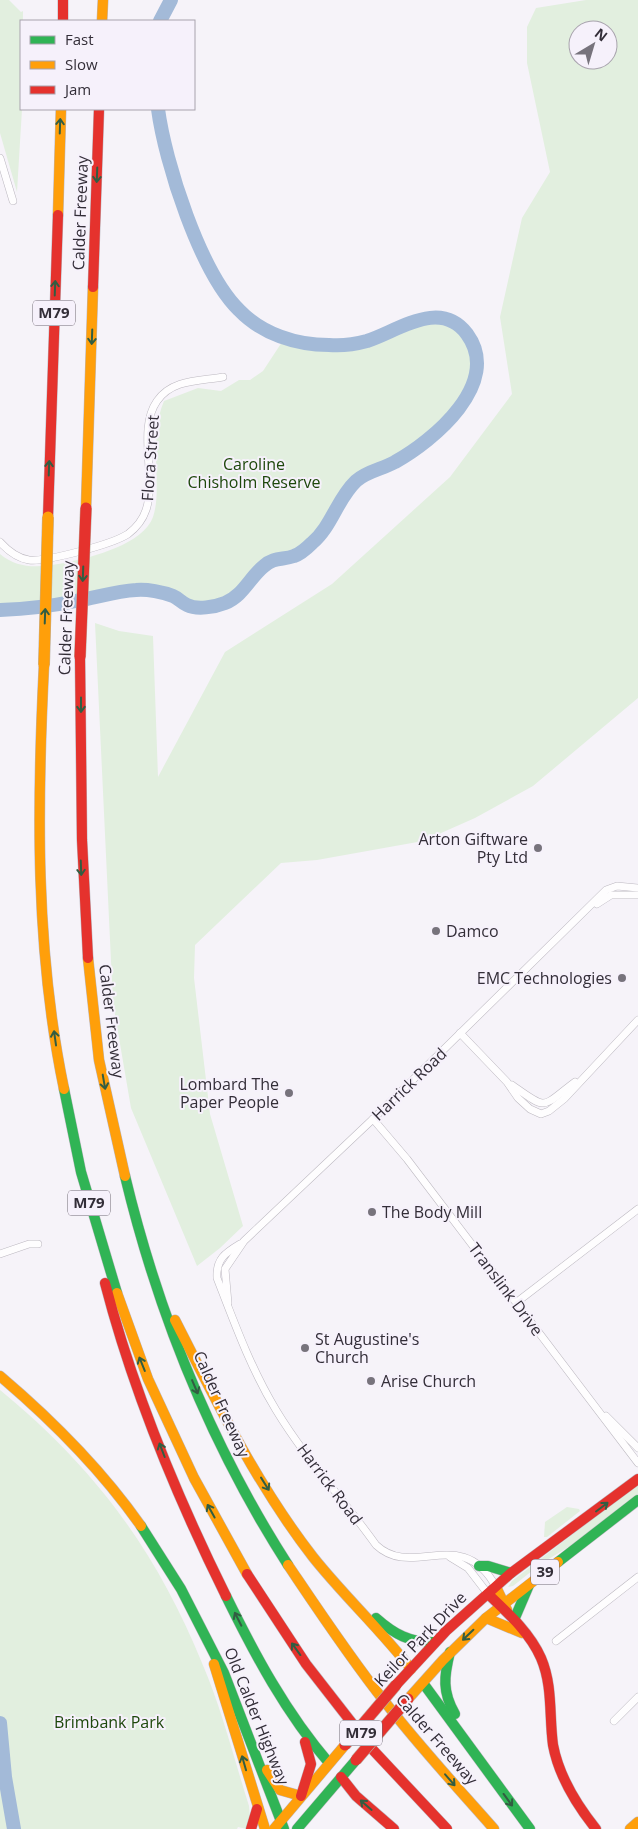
<svg xmlns="http://www.w3.org/2000/svg" width="638" height="1829" font-family="'Open Sans',sans-serif">
<rect width="100%" height="100%" fill="#f6f3f9"/>
<!-- green -->
<g fill="#e2efdf" fill-rule="evenodd">
<polygon points="0,0 9,0 21,12 23,11 22,109 17,192 0,133"/>
<path d="M586,0h52v698l-105,88 -58,32 -52,23 -106,19 -36,3 -86,82 -1,33 16,136 33,112 -23,22 -23,18 -66,-158 -18,-105 -18,-380 24,8 34,5 5,141 67,-125 107,-68 118,-107 62,-83 -12,-77 22,-99 28,-46 -23,-109v-36l9,-19zM578,30h30v30h-30z"/>
<path d="M419,318h23l13,5 13,12 9,26 -2,17 -7,17 -14,22 -18,18 -42,28 -32,13 -17,16 -17,33 -15,18 -18,13 -21,3 -12,8 -18,23 -17,13 -16,4 -21,-1 -16,-10 -38,-6 -72,14 -64,6v-56c20,17 44,13 68,8 25,-5 75,-18 85,-45 6,-18 3,-41 3,-60 0,-20 0,-37 8,-56l34,-13 23,3 18,-11h11l13,-9 21,-32 45,6 37,-4z"/>
<path d="M0,1390c94,77 156,160 202,273 20,46 32,96 47,143l1,12 -3,11 -9,-2 -1,2h-237z"/>
<polygon points="638,1484 638,1494 575,1543 542,1563 513,1586 508,1587 512,1581"/>
<polygon points="567,1507 579,1509 580,1511 547,1537 544,1537 545,1522"/>
</g>
<g fill="none" stroke-linecap="round" stroke-linejoin="round">
<!-- river -->
<g stroke="#a3bad8" stroke-width="14">
<polyline points="160,21 171,0"/>
<path d="M0,610c25,-1 52,-4 76,-9 19,-3 40,-10 60,-11 11,-1 27,2 37,6 5,2 9,7 14,9 10,5 28,2 38,-2 18,-7 25,-26 39,-37 10,-9 19,-6 30,-10 6,-2 14,-9 18,-13 20,-17 25,-44 44,-62 11,-10 27,-12 39,-19 38,-21 108,-79 72,-128 -27,-36 -69,-3 -100,7 -11,3 -27,5 -38,4 -33,0 -67,-11 -90,-35 -39,-38 -74,-148 -81,-201"/>
<polyline points="0,1723 5,1777 14,1829"/>
</g>
<defs>
<g id="street">
<polyline points="0,158 13,201"/>
<path d="M0,542c8,9 17,16 29,18 17,2 84,-16 99,-26 8,-6 15,-15 18,-24 11,-32 -9,-81 11,-109 15,-22 43,-20 66,-24"/>
<polyline points="597,904 611,895 638,895"/>
<polyline points="460,1033 507,1082 518,1098 530,1109 541,1114 549,1111 564,1099 638,1020"/>
<path d="M512,1085c37,26 28,23 63,-3"/>
<polyline points="373,1119 407,1159 638,1463"/>
<path d="M240,1244c-15,9 -24,15 -23,34 17,44 34,91 59,132 29,48 68,90 100,135 37,35 86,-21 120,42"/>
<polyline points="0,1254 29,1244 38,1244"/>
<polyline points="517,1302 638,1209"/>
<polyline points="228,1303 225,1269 244,1241 373,1119 606,890 617,886 638,888"/>
<polyline points="606,1416 638,1448"/>
<polyline points="450,1557 468,1568 488,1594"/>
<polyline points="556,1641 638,1577"/>
<polyline points="614,1721 638,1697"/>
</g>
<g id="fast">
<polyline points="64,1089 81,1172 117,1293"/>
<path d="M125,1176c33,137 86,269 163,389"/>
<polyline points="141,1526 181,1589 224,1673 284,1829"/>
<polyline points="558,1562 638,1500"/>
<polyline points="479,1566 488,1566 511,1573"/>
<path d="M226,1596c29,59 60,117 103,167"/>
<path d="M376,1618c18,16 34,25 59,24"/>
<polyline points="514,1620 529,1585"/>
<path d="M450,1652c-6,24 -8,40 5,62"/>
<polyline points="423,1683 530,1829"/>
<polyline points="297,1829 356,1760"/>
</g>
<g id="slow">
<polyline points="102,21 103,0"/>
<polyline points="58,215 61,109"/>
<polyline points="86,508 93,287"/>
<path d="M44,665c-7,141 -9,285 20,424"/>
<polyline points="88,958 99,1060 125,1176"/>
<polyline points="117,1293 148,1379 194,1478 247,1574"/>
<path d="M175,1320c41,81 82,165 138,237 31,39 68,73 98,112"/>
<path d="M0,1376c53,45 101,93 141,150"/>
<path d="M288,1565c31,46 62,93 97,137 34,44 72,85 109,127"/>
<polyline points="496,1587 507,1610"/>
<polyline points="486,1618 522,1633"/>
<polyline points="214,1664 265,1829"/>
<polyline points="408,1699 443,1660 486,1618 558,1562"/>
<polyline points="267,1770 280,1790 301,1796"/>
<polyline points="274,1829 345,1745"/>
<polyline points="630,1829 638,1822"/>
</g>
<g id="jam">
<polyline points="63,0 63,21"/>
<polyline points="93,287 99,109"/>
<polyline points="48,517 58,215"/>
<polyline points="80,657 82,840 88,958"/>
<path d="M105,1283c28,108 72,214 121,313"/>
<polyline points="247,1574 306,1664 373,1750 447,1829"/>
<path d="M488,1594c20,19 42,39 53,64 12,28 8,58 12,87 6,32 23,59 43,84"/>
<polyline points="396,1685 446,1631 511,1573 638,1479"/>
<polyline points="341,1777 356,1796 394,1829"/>
<polyline points="301,1796 311,1764 305,1742"/>
<polyline points="251,1829 257,1809"/>
</g>
</defs>
<!-- street casing -->
<use href="#street" stroke="#bcb8c0" stroke-width="8"/>
<!-- fast casing -->
<use href="#fast" stroke="#bcb8c0" stroke-width="11"/>
<!-- slow casing -->
<use href="#slow" stroke="#bcb8c0" stroke-width="11"/>
<!-- jam casing -->
<use href="#jam" stroke="#bcb8c0" stroke-width="11"/>
<!-- street -->
<use href="#street" stroke="#fefdfe" stroke-width="7"/>
<!-- fast -->
<use href="#fast" stroke="#30b455" stroke-width="10"/>
<!-- slow -->
<use href="#slow" stroke="#ff9f0a" stroke-width="10"/>
<!-- jam -->
<use href="#jam" stroke="#e5322d" stroke-width="10"/>
<defs>
<polyline id="slow-bridge" points="44,665 48,517"/>
<g id="jam-bridge">
<polyline points="80,657 86,508"/>
<polyline points="345,1745 396,1685"/>
<polyline points="356,1760 408,1699"/>
</g>
</defs>
<!-- slow-bridge casing -->
<use href="#slow-bridge" stroke="#bbb1a5" stroke-width="12" stroke-linecap="butt"/>
<!-- jam-bridge casing -->
<use href="#jam-bridge" stroke="#bbb1a5" stroke-width="12" stroke-linecap="butt"/>
<!-- slow-bridge -->
<use href="#slow-bridge" stroke="#ff9f0a" stroke-width="11"/>
<!-- jam-bridge -->
<use href="#jam-bridge" stroke="#e5322d" stroke-width="11"/>
</g>
<!-- one-way arrows -->
<defs><path id="oneway-shaft" d="M-6 0H5M1.5-3L5.5 0L1.5 3" fill="none" stroke-width="1.6" stroke-linecap="round" stroke-linejoin="round" transform="scale(1.25)"/></defs>
<g stroke="#325d42">
<use href="#oneway-shaft" transform="translate(60 126) rotate(-88)"/>
<use href="#oneway-shaft" transform="translate(97 175) rotate(92)"/>
<use href="#oneway-shaft" transform="translate(55 288) rotate(-88)"/>
<use href="#oneway-shaft" transform="translate(92 337) rotate(92)"/>
<use href="#oneway-shaft" transform="translate(49 468) rotate(-88)"/>
<use href="#oneway-shaft" transform="translate(83 574) rotate(92)"/>
<use href="#oneway-shaft" transform="translate(45 616) rotate(-88)"/>
<use href="#oneway-shaft" transform="translate(81 705) rotate(90)"/>
<use href="#oneway-shaft" transform="translate(81 868) rotate(88)"/>
<use href="#oneway-shaft" transform="translate(55 1038) rotate(-98)"/>
<use href="#oneway-shaft" transform="translate(104 1082) rotate(80)"/>
<use href="#oneway-shaft" transform="translate(142 1364) rotate(-112)"/>
<use href="#oneway-shaft" transform="translate(195 1387) rotate(67)"/>
<use href="#oneway-shaft" transform="translate(162 1450) rotate(-111)"/>
<use href="#oneway-shaft" transform="translate(265 1484) rotate(58)"/>
<use href="#oneway-shaft" transform="translate(602 1507) rotate(-37)"/>
<use href="#oneway-shaft" transform="translate(211 1511) rotate(-119)"/>
<use href="#oneway-shaft" transform="translate(238 1619) rotate(-117)"/>
<use href="#oneway-shaft" transform="translate(468 1635) rotate(136)"/>
<use href="#oneway-shaft" transform="translate(296 1649) rotate(-126)"/>
<use href="#oneway-shaft" transform="translate(244 1763) rotate(-106)"/>
<use href="#oneway-shaft" transform="translate(450 1780) rotate(49)"/>
<use href="#oneway-shaft" transform="translate(508 1800) rotate(54)"/>
<use href="#oneway-shaft" transform="translate(366 1805) rotate(-139)"/>
</g>
<!-- markers -->
<g fill="#77737c" stroke="#f6f1fb" stroke-width="2">
<circle cx="538" cy="848" r="5"/>
<circle cx="436" cy="931" r="5"/>
<circle cx="622" cy="978" r="5"/>
<circle cx="289" cy="1093" r="5"/>
<circle cx="372" cy="1212" r="5"/>
<circle cx="305" cy="1348" r="5"/>
<circle cx="371" cy="1381" r="5"/>
</g>
<g text-anchor="middle" stroke-width="4" stroke-linejoin="round" paint-order="stroke">
<!-- shield labels -->
<g fill="#f6f1fb" stroke="#6e6872" stroke-width="1">
<rect x="33" y="300.5" width="42" height="25" rx="4"/>
<rect x="68" y="1190.5" width="42" height="25" rx="4"/>
<rect x="531" y="1559.5" width="28" height="25" rx="4"/>
<rect x="340" y="1720.5" width="42" height="25" rx="4"/>
</g>
<g font-size="15" font-weight="bold" fill="#332e38">
<text x="54" y="318">M79</text>
<text x="89" y="1208">M79</text>
<text x="545" y="1577">39</text>
<text x="361" y="1738">M79</text>
</g>
<!-- street labels -->
<g font-size="16" fill="#332e38" stroke="#f6f1fb">
<text transform="translate(80 213) rotate(-88)" y="6">Calder Freeway</text>
<text transform="translate(150 458) rotate(-86)" y="6">Flora Street</text>
<text transform="translate(66 618) rotate(-88)" y="6">Calder Freeway</text>
<text transform="translate(112 1021) rotate(83)" y="6">Calder Freeway</text>
<text transform="translate(409 1084) rotate(-44)" y="6">Harrick Road</text>
<text transform="translate(506 1289) rotate(53)" y="6">Translink Drive</text>
<text transform="translate(222 1404) rotate(66)" y="6">Calder Freeway</text>
<text transform="translate(330 1484) rotate(53)" y="6">Harrick Road</text>
<text transform="translate(420 1639) rotate(-46)" y="6">Keilor Park Drive</text>
<text transform="translate(257 1716) rotate(68)" y="6">Old Calder Highway</text>
<text transform="translate(437 1739) rotate(49)" y="6">Calder Freeway</text>
</g>
<!-- park labels -->
<g font-size="16" fill="#1e480c" stroke="#f6f1fb">
<text x="254" y="470">Caroline<tspan x="254" dy="18">Chisholm Reserve</tspan></text>
<text x="109" y="1728">Brimbank Park</text>
</g>
<!-- poi labels -->
<g font-size="16" fill="#332e38" stroke="#f6f1fb" text-anchor="start">
<text x="528" y="845" text-anchor="end">Arton Giftware<tspan x="528" dy="18">Pty Ltd</tspan></text>
<text x="446" y="937">Damco</text>
<text x="612" y="984" text-anchor="end">EMC Technologies</text>
<text x="279" y="1090" text-anchor="end">Lombard The<tspan x="279" dy="18">Paper People</tspan></text>
<text x="382" y="1218">The Body Mill</text>
<text x="315" y="1345">St Augustine's<tspan x="315" dy="18">Church</tspan></text>
<text x="381" y="1387">Arise Church</text>
</g>
</g>
<!-- legend -->
<rect x="20" y="20" width="175" height="90" fill="#f6f1fb" stroke="#a8a3ad"/>
<rect x="30" y="36" width="25" height="8" fill="#30b455" stroke="#a8a3ad"/>
<text x="65" y="45" font-size="15" fill="#332e38">Fast</text>
<rect x="30" y="61" width="25" height="8" fill="#ff9f0a" stroke="#a8a3ad"/>
<text x="65" y="70" font-size="15" fill="#332e38">Slow</text>
<rect x="30" y="86" width="25" height="8" fill="#e5322d" stroke="#a8a3ad"/>
<text x="65" y="95" font-size="15" fill="#332e38">Jam</text>
<!-- north arrow -->
<g transform="translate(593 45) rotate(38)"><circle r="24" fill="#f6f1fb" stroke="#a8a3ad"/>
<path d="M0-4L9 19L0 12L-9 19Z" fill="#77737c"/>
<text y="-8" font-size="14" font-weight="bold" text-anchor="middle" fill="#332e38">N</text>
</g>
</svg>
